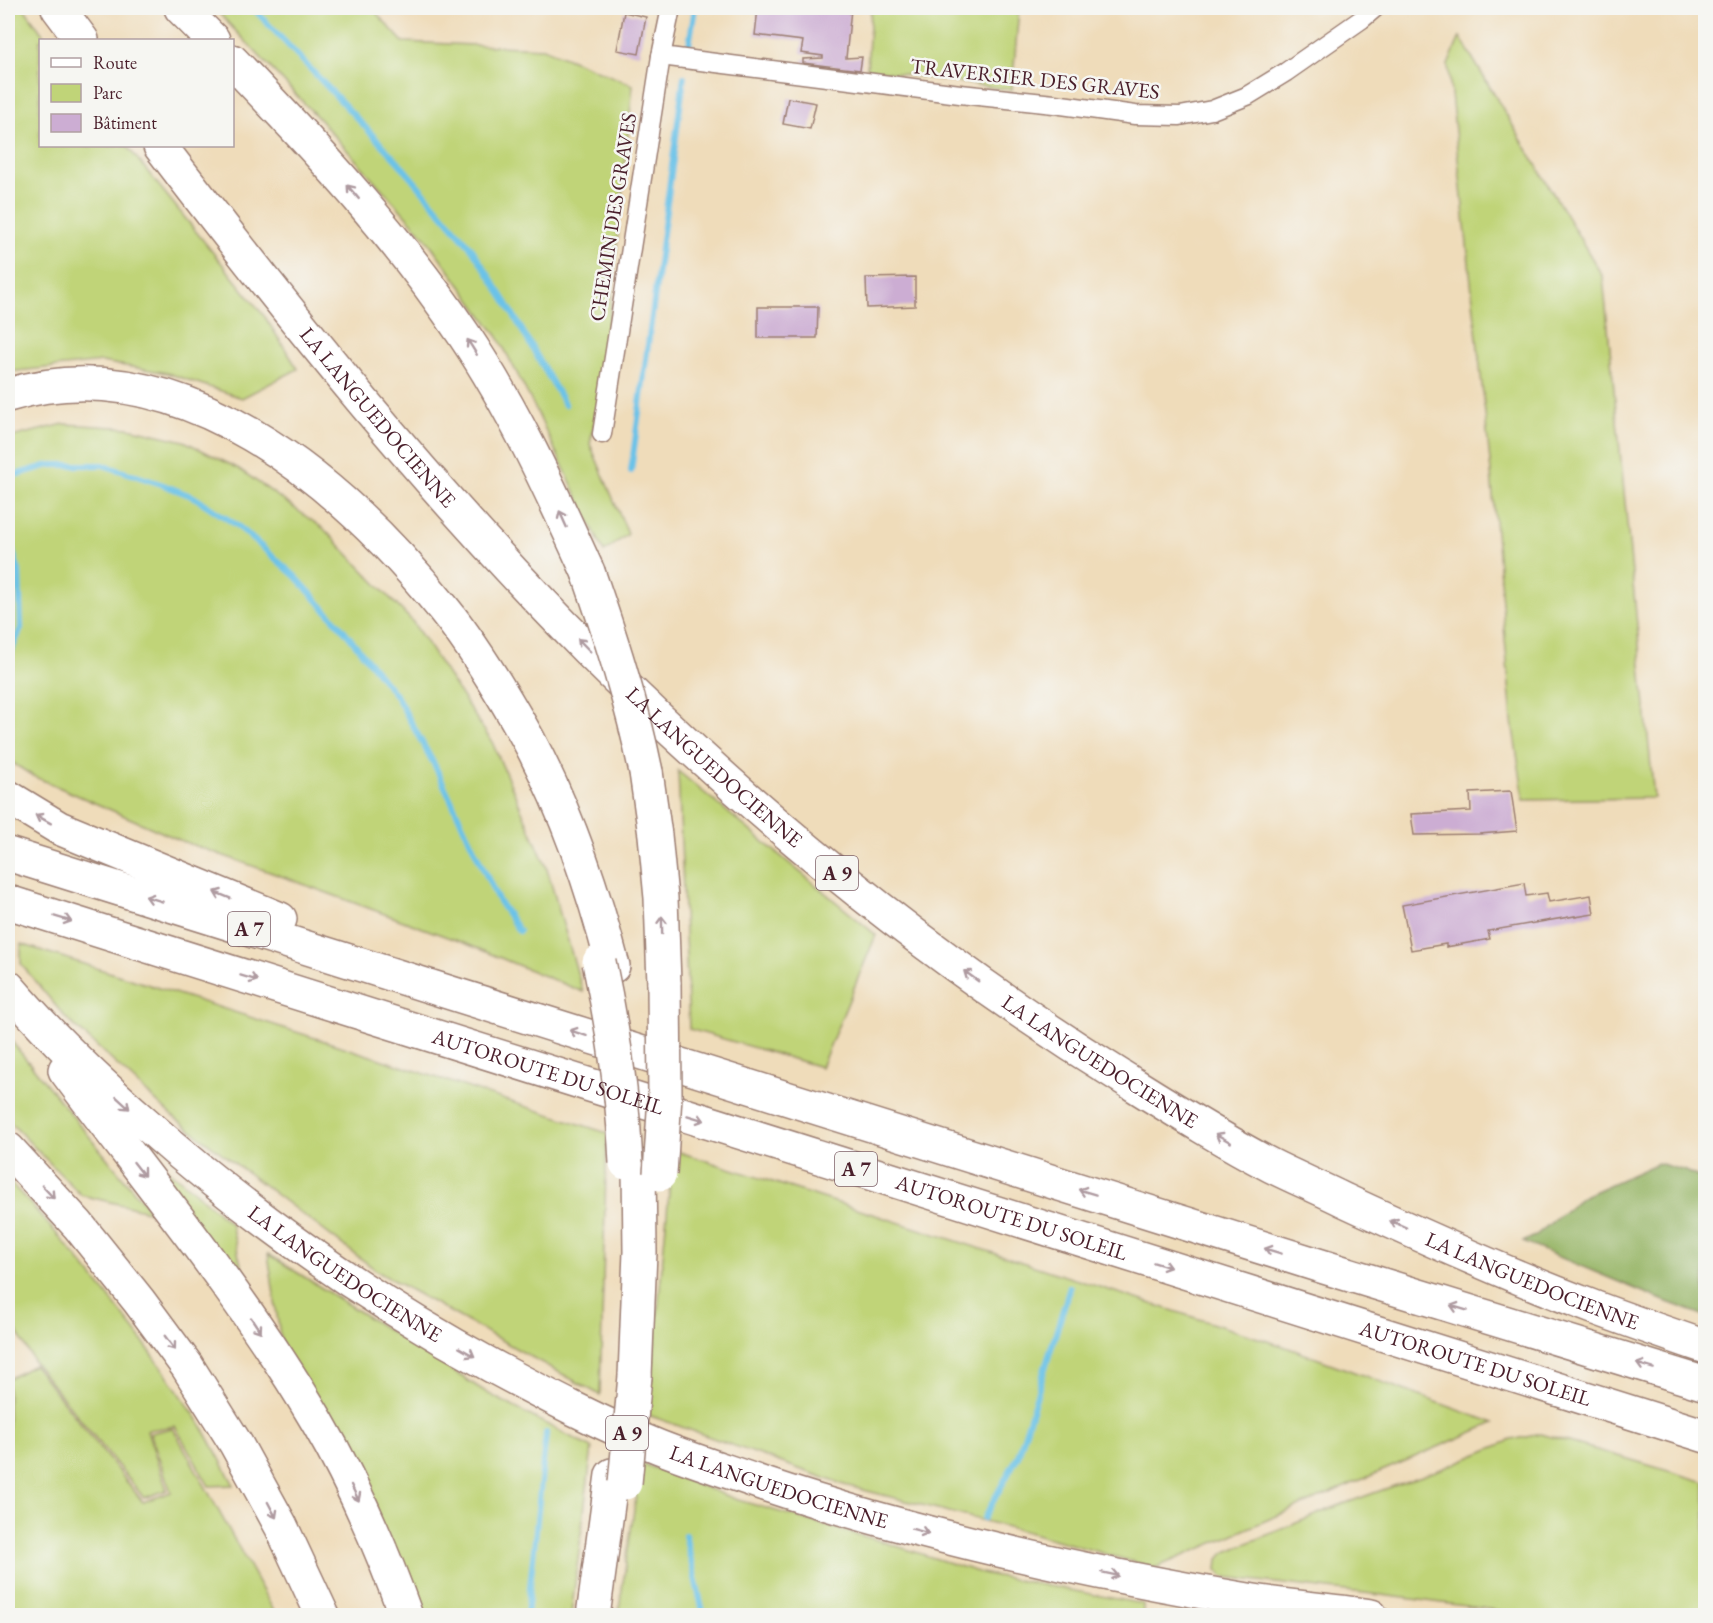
<svg xmlns="http://www.w3.org/2000/svg" width="1713" height="1623" font-family="'EB Garamond',serif">
<rect width="100%" height="100%" fill="#f6f6f2"/>
<filter id="ink" filterUnits="userSpaceOnUse"><feTurbulence type="fractalNoise" baseFrequency=".0167" numOctaves="2"/><feDisplacementMap in="SourceGraphic" scale="12" xChannelSelector="R" yChannelSelector="G"/><feConvolveMatrix kernelMatrix="1 2 1 2 8 2 1 2 1" color-interpolation-filters="sRGB"/></filter>
<filter id="wash" filterUnits="userSpaceOnUse"><feTurbulence type="fractalNoise" baseFrequency=".008" numOctaves="4" result="noise"/><feDisplacementMap in="SourceGraphic" scale="24" xChannelSelector="R" yChannelSelector="G"/><feGaussianBlur stdDeviation="1.35" result="paint"/><feColorMatrix in="noise" values="0 0 0 0 0 0 0 0 0 0 0 0 0 0 0 0 0 1.4 0 .05"/><feComposite in="paint" operator="in"/></filter>
<g filter="url(#wash)">
<rect width="100%" height="100%" fill="#efdcba"/>
<!-- green -->
<g fill="#c0d478" stroke="#857a52" stroke-width="1.5">
<polygon points="8,8 24,8 47,40 40,40 40,146 127,146 265,317 298,369 242,398 167,373 102,362 8,372"/>
<polygon points="214,8 372,8 403,42 543,48 633,85 603,382 590,444 628,534 604,552 535,408 498,337 425,237 320,120"/>
<polygon points="871,8 1019,8 1012,90 867,69"/>
<polygon points="1460,37 1603,277 1654,798 1524,800 1512,721 1490,461 1448,65"/>
<polygon points="64,424 129,428 184,441 239,469 324,529 412,621 492,742 546,866 583,992 469,945 281,876 182,841 33,776 8,760 8,438"/>
<polygon points="678,771 876,935 821,1067 689,1029"/>
<polygon points="21,944 340,1046 607,1133 600,1395 380,1273 171,1115 65,1017 21,964"/>
<polygon points="8,1037 151,1212 152,1212 81,1195 8,1120"/>
<polygon points="673,1150 1283,1346 1494,1423 1155,1568 1035,1534 844,1485 648,1415"/>
<polygon points="165,1168 187,1185 231,1224 249,1297 164,1182"/>
<path d="M8,1180c69,73 132,153 188,237 14,21 25,45 38,68l-25,1 -34,-60 -28,4 20,60 -23,8 -110,-136 -26,-47z"/>
<polygon points="268,1254 489,1394 592,1448 571,1615 413,1615 282,1349"/>
<polygon points="34,1365 143,1502 171,1492 150,1433 173,1428 276,1615 8,1615 8,1379"/>
<polygon points="1541,1434 1635,1461 1705,1482 1705,1615 1534,1615 1381,1595 1224,1577 1217,1570 1218,1559 1226,1552 1335,1507 1444,1468 1511,1440"/>
<polygon points="641,1463 738,1500 887,1543 981,1573 1143,1604 1143,1616 618,1616"/>
</g>
<!-- forest -->
<polygon fill="#98b668" stroke="#716a4a" stroke-width="1.5" points="1658,1163 1685,1171 1705,1180 1705,1316 1667,1302 1523,1242 1535,1236 1582,1197"/>
<g fill="none" stroke-linecap="round" stroke-linejoin="round">
<!-- stream -->
<g stroke="#6ac2e8" stroke-width="6">
<polyline points="253,8 399,163 472,249 506,302 565,405"/>
<polyline points="689,45 695,8"/>
<polyline points="631,471 684,77"/>
<polyline points="8,477 49,465 103,465 161,484 194,497 238,526 295,576 343,629 397,697 435,766 498,900 519,931"/>
<polyline points="8,537 19,571 21,628 8,659"/>
<polyline points="984,1518 1018,1456 1070,1287"/>
<polyline points="685,1535 704,1616"/>
<polyline points="527,1616 546,1433"/>
</g>
</g>
<g id="blocks">
<!-- building -->
<g fill="#ccadd3">
<polygon points="758,8 825,8 851,9 846,58 862,57 860,70 803,63 803,59 823,58 823,56 801,53 803,41 755,35"/>
<polygon points="624,12 646,17 639,54 617,50"/>
<polygon points="788,98 816,103 810,129 783,124"/>
<polygon points="915,277 915,306 867,308 866,278"/>
<polygon points="758,307 818,307 817,338 758,338"/>
<polygon points="1511,791 1517,831 1479,834 1414,835 1411,814 1471,811 1470,793"/>
<polygon points="1524,883 1526,896 1547,893 1549,902 1591,895 1594,914 1575,917 1575,916 1488,931 1490,939 1446,947 1446,944 1411,950 1402,905"/>
</g>
</g>
</g>
<g filter="url(#ink)">
<use href="#blocks" fill-opacity="0" stroke="#9c7e72" stroke-width="1.5"/>
<g fill="none" stroke-linecap="round" stroke-linejoin="round">
<defs>
<g id="minor">
<polyline points="661,56 960,94 1054,104 1135,115 1180,116 1212,110 1247,96 1286,72 1362,19 1375,8"/>
<polyline points="602,434 661,56 671,8"/>
</g>
<g id="motorway">
<polyline points="58,8 82,40"/>
<polyline points="181,8 213,40"/>
<path d="M232,61c83,86 165,174 232,274 50,74 87,156 124,237"/>
<path id="s1" d="M160,146c133,174 272,347 427,503 163,162 343,310 538,430 48,30 97,61 147,87 24,12 48,22 72,34 82,38 164,75 249,107 37,14 75,27 113,40"/>
<path d="M8,395c172,-52 334,88 435,213 31,38 61,88 85,131 38,71 65,149 85,227"/>
<polyline points="646,772 655,835 661,898 664,984"/>
<polyline points="8,797 59,828 280,919"/>
<polyline points="8,854 1321,1266 1706,1384"/>
<path id="s2" d="M8,902l1698,534"/>
<path id="s3" d="M8,987c42,49 88,93 137,136 106,94 222,175 347,243 54,29 109,58 167,81 33,13 68,24 102,36 158,53 322,89 487,117 41,7 82,10 123,16"/>
<path d="M65,1070c86,115 179,227 252,351 36,62 65,128 89,195"/>
<polyline points="8,1149 78,1225 139,1301 187,1366 236,1444 281,1526 323,1616"/>
<polyline points="635,1376 640,1252 639,1166"/>
<polyline points="593,1616 612,1475"/>
</g>
</defs>
<!-- minor casing -->
<use href="#minor" stroke="#9c7e72" stroke-width="21"/>
<!-- motorway casing -->
<use href="#motorway" stroke="#9c7e72" stroke-width="36"/>
<!-- minor -->
<use href="#minor" stroke="#fff" stroke-width="18"/>
<!-- motorway -->
<use href="#motorway" stroke="#fff" stroke-width="33"/>
<defs>
<g id="motorway-bridge">
<path d="M588,572c23,66 44,131 58,200"/>
<path d="M599,962c14,66 24,133 27,201"/>
<polyline points="660,1174 665,1096 664,984"/>
<polyline points="625,1483 635,1376"/>
</g>
</defs>
<!-- motorway-bridge casing -->
<use href="#motorway-bridge" stroke="#9c7e72" stroke-width="36" stroke-linecap="butt"/>
<!-- motorway-bridge -->
<use href="#motorway-bridge" stroke="#fff" stroke-width="33"/>
</g>
<!-- one-way arrows -->
<defs><path id="oneway-shaft" d="M-6 0H5M1.5-3L5.5 0L1.5 3" fill="none" stroke-width="1.6" stroke-linecap="round" stroke-linejoin="round" transform="scale(1.5)"/></defs>
<g stroke="#ae9aa0">
<use href="#oneway-shaft" transform="translate(353 192) rotate(-130)"/>
<use href="#oneway-shaft" transform="translate(472 347) rotate(-122)"/>
<use href="#oneway-shaft" transform="translate(563 519) rotate(-114)"/>
<use href="#oneway-shaft" transform="translate(584 645) rotate(-134)"/>
<use href="#oneway-shaft" transform="translate(43 819) rotate(-151)"/>
<use href="#oneway-shaft" transform="translate(222 895) rotate(-158)"/>
<use href="#oneway-shaft" transform="translate(154 899) rotate(-163)"/>
<use href="#oneway-shaft" transform="translate(63 919) rotate(17)"/>
<use href="#oneway-shaft" transform="translate(662 925) rotate(-91)"/>
<use href="#oneway-shaft" transform="translate(971 976) rotate(-144)"/>
<use href="#oneway-shaft" transform="translate(249 978) rotate(17)"/>
<use href="#oneway-shaft" transform="translate(578 1033) rotate(-162)"/>
<use href="#oneway-shaft" transform="translate(123 1103) rotate(42)"/>
<use href="#oneway-shaft" transform="translate(696 1118) rotate(17)"/>
<use href="#oneway-shaft" transform="translate(1223 1138) rotate(-150)"/>
<use href="#oneway-shaft" transform="translate(139 1169) rotate(52)"/>
<use href="#oneway-shaft" transform="translate(48 1192) rotate(47)"/>
<use href="#oneway-shaft" transform="translate(1087 1192) rotate(-163)"/>
<use href="#oneway-shaft" transform="translate(1398 1224) rotate(-156)"/>
<use href="#oneway-shaft" transform="translate(1273 1251) rotate(-163)"/>
<use href="#oneway-shaft" transform="translate(1162 1265) rotate(17)"/>
<use href="#oneway-shaft" transform="translate(1459 1308) rotate(-163)"/>
<use href="#oneway-shaft" transform="translate(256 1325) rotate(56)"/>
<use href="#oneway-shaft" transform="translate(170 1343) rotate(54)"/>
<use href="#oneway-shaft" transform="translate(467 1352) rotate(30)"/>
<use href="#oneway-shaft" transform="translate(1645 1366) rotate(-163)"/>
<use href="#oneway-shaft" transform="translate(355 1493) rotate(64)"/>
<use href="#oneway-shaft" transform="translate(272 1510) rotate(62)"/>
<use href="#oneway-shaft" transform="translate(920 1531) rotate(15)"/>
<use href="#oneway-shaft" transform="translate(1110 1574) rotate(12)"/>
</g>
</g>
<g text-anchor="middle" stroke-width="5" stroke-linejoin="round" paint-order="stroke">
<!-- shield labels -->
<g fill="#f6f6f2" stroke="#7e6067" stroke-width="1.5">
<rect x="816" y="856" width="42" height="34" rx="4.5"/>
<rect x="228" y="912" width="42" height="34" rx="4.5"/>
<rect x="835" y="1152" width="42" height="34" rx="4.5"/>
<rect x="606" y="1416" width="42" height="34" rx="4.5"/>
</g>
<g font-size="20" font-weight="bold" fill="#4a1f2b">
<text x="837" y="880">A 9</text>
<text x="249" y="936">A 7</text>
<text x="856" y="1176">A 7</text>
<text x="627" y="1440">A 9</text>
</g>
<!-- street labels -->
<g font-size="21" fill="#4a1f2b" stroke="#f6f6f2">
<text transform="translate(1035 79) rotate(6)" y="7">TRAVERSIER DES GRAVES</text>
<text transform="translate(613 217) rotate(-81)" y="7">CHEMIN DES GRAVES</text>
<text dy="7" stroke="none"><textPath href="#s1" startOffset="348">LA LANGUEDOCIENNE</textPath></text>
<text dy="7" stroke="none"><textPath href="#s1" startOffset="834">LA LANGUEDOCIENNE</textPath></text>
<text dy="7" stroke="none"><textPath href="#s1" startOffset="1320">LA LANGUEDOCIENNE</textPath></text>
<text dy="7" stroke="none"><textPath href="#s2" startOffset="566">AUTOROUTE DU SOLEIL</textPath></text>
<text dy="7" stroke="none"><textPath href="#s2" startOffset="1052">AUTOROUTE DU SOLEIL</textPath></text>
<text dy="7" stroke="none"><textPath href="#s3" startOffset="444">LA LANGUEDOCIENNE</textPath></text>
<text dy="7" stroke="none"><textPath href="#s1" startOffset="1806">LA LANGUEDOCIENNE</textPath></text>
<text dy="7" stroke="none"><textPath href="#s2" startOffset="1538">AUTOROUTE DU SOLEIL</textPath></text>
<text dy="7" stroke="none"><textPath href="#s3" startOffset="930">LA LANGUEDOCIENNE</textPath></text>
</g>
</g>
<!-- margin -->
<rect width="1713" height="1623" fill="none" stroke="#f6f6f2" stroke-width="30"/>
<!-- legend -->
<rect x="39" y="39" width="195" height="108" fill="#f6f6f2" stroke="#b1a0a2" stroke-width="1.5"/>
<rect x="51" y="58" width="30" height="9" fill="#ffffff" stroke="#b1a0a2" stroke-width="1.5"/>
<text x="93" y="69" font-size="18" fill="#4a1f2b">Route</text>
<rect x="51" y="84" width="30" height="18" fill="#c0d478" stroke="#b1a0a2" stroke-width="1.5"/>
<text x="93" y="99" font-size="18" fill="#4a1f2b">Parc</text>
<rect x="51" y="114" width="30" height="18" fill="#ccadd3" stroke="#b1a0a2" stroke-width="1.5"/>
<text x="93" y="129" font-size="18" fill="#4a1f2b">Bâtiment</text>
</svg>
